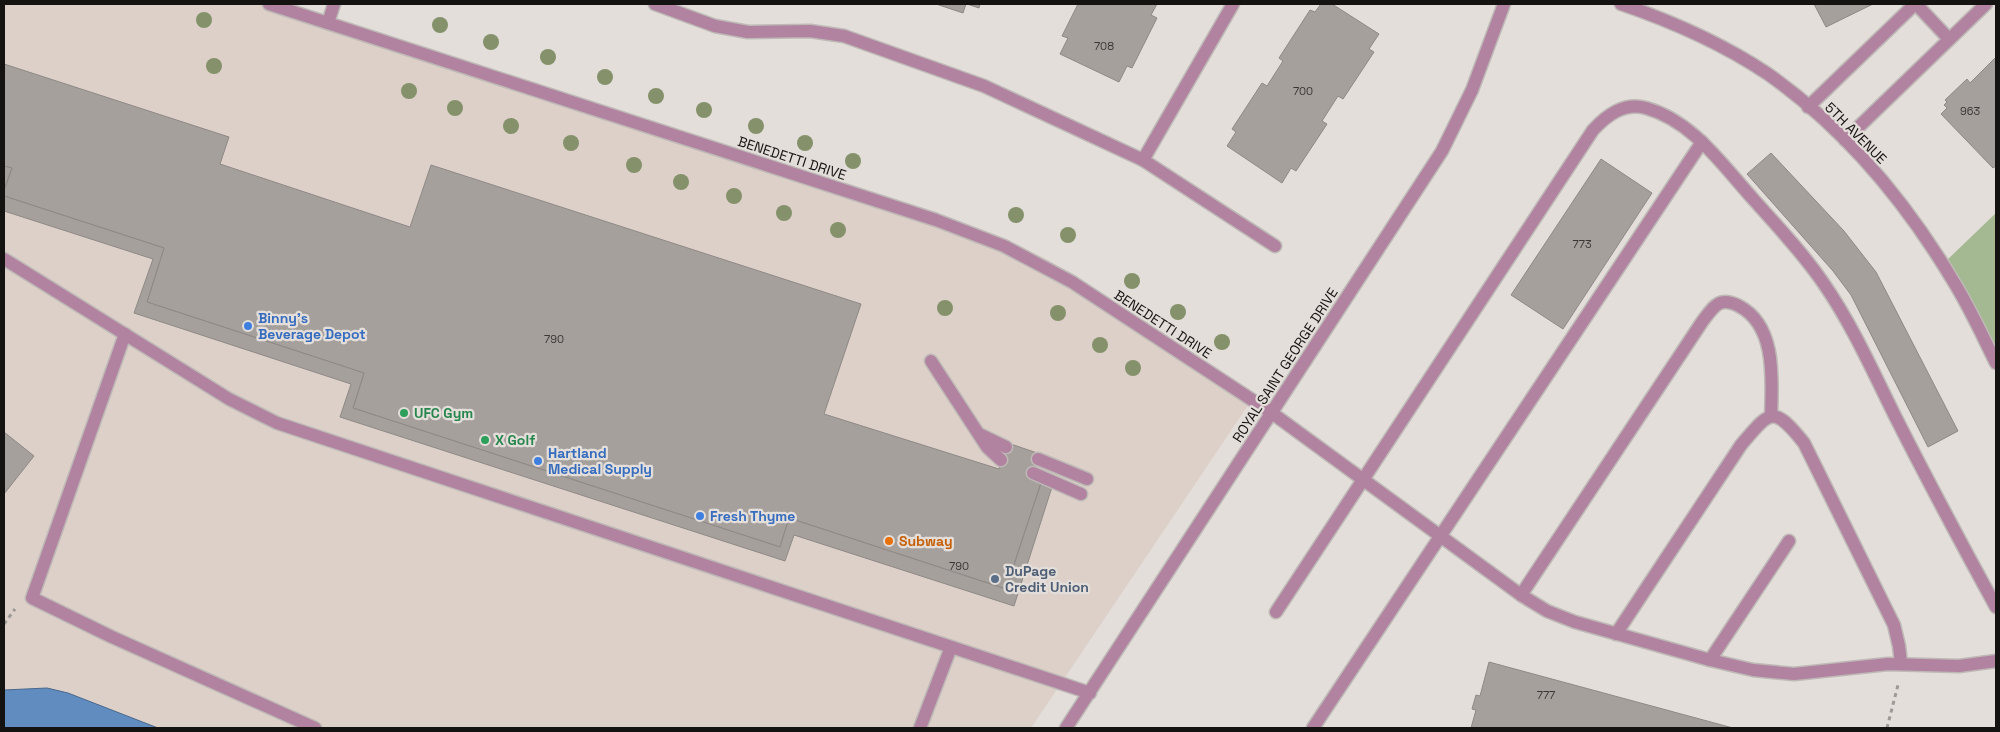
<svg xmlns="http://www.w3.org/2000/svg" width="2000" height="732" font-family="'Space Grotesk',sans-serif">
<rect width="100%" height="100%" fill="#e3deda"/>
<!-- built -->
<polygon fill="#ddd0c8" points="4,4 274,4 1018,245 1048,260 1079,279 1255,395 1031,728 4,728"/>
<!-- green -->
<polygon fill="#a4b991" points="1996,213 1996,363 1945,262"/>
<!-- water -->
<polygon fill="#608cc0" stroke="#4a688c" points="47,688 68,693 158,728 4,728 4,690"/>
<!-- building -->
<g fill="#a6a09d" stroke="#8e8986">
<polygon points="936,4 966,4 963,13"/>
<polygon points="967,4 980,4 979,8"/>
<polygon points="1078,4 1157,4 1151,15 1157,18 1132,68 1127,66 1119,82 1060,54 1068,38 1062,36"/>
<polygon points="1321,4 1332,4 1379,34 1369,49 1374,52 1343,99 1338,96 1322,121 1327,124 1296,171 1291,168 1282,183 1227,146 1236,132 1232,129 1262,83 1267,86 1283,61 1279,58 1310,10 1315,12"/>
<polygon points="1814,4 1873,4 1826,27"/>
<polygon points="1996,57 1996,166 1993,168 1941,114 1947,108 1944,105 1947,102 1945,100 1967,79 1970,83"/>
<polygon points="4,64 229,137 220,164 410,227 431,165 861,304 824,414 999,469 1008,443 1040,454 1032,479 1041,483 1006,589 789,518 780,547 353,408 364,373 147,302 164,248 4,196 4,190 12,168 4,166"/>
<polygon points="1771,153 1844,231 1876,272 1958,431 1928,447 1851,295 1833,271 1747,174"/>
<polygon points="1601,159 1652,193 1563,329 1511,295"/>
<polygon points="4,166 12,168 4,190"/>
<polygon points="4,196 164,248 147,302 364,373 353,408 780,547 789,518 1006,589 1041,483 1052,487 1014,606 794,535 785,561 340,417 351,384 134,313 153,259 4,211"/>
<polygon points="4,432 34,456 4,494"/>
<polygon points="1489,662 1733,728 1471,728 1476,710 1472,709 1476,695 1480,696"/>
</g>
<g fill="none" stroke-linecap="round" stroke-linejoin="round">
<defs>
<g id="lane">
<polyline points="655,4 715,26 748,32 810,31 844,36 984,86 1143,160 1275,246"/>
<polyline points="1916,4 1949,39"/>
<polyline points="1808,107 1915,4"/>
<polyline points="1845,140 1986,4"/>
<polyline points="1143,160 1233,4"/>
<polyline points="4,259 229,399 277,423 1090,693"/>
<polyline points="125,334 32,598 112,637 315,728"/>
<polyline points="931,361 987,447 1001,460"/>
<polyline points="1272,413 1521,595 1547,611 1575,622 1710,660 1753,670 1794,674 1888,664 1959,666 1996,661"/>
<polyline points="979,434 1006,447"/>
<polyline points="1038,459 1087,479"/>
<polyline points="1033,473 1081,494"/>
<path d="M1521,595l181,-273c12,-16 17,-26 37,-16 38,20 33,74 32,110"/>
<path d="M1276,612l317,-482c14,-15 31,-28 53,-22 47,13 77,58 108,92 24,27 49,53 70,84 29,42 50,90 73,136 32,63 65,125 99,187"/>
<path d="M1616,634l125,-189c29,-34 32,-41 63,-2l90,182 5,21 2,17"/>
<polyline points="1710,660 1789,541"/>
<polyline points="920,728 951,647"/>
<polyline points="1313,728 1702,142"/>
</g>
<g id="street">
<polyline points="269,4 936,220 1004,246 1072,282 1272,413"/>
<path d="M1621,4c50,17 102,40 147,70 75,53 137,127 184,205 17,27 30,56 44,84"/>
<polyline points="328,23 334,4"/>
<polyline points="1066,728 1442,151 1472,90 1504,4"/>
</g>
</defs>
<!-- lane casing -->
<use href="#lane" stroke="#beb9b6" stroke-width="15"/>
<!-- street casing -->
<use href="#street" stroke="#beb9b6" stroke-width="15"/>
<!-- path -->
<g stroke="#9d9996" stroke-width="3" stroke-dasharray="4 4" stroke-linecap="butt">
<polyline points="4,624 15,609"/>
<polyline points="1887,728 1898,685"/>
</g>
<!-- lane -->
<use href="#lane" stroke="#b183a0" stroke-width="12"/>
<!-- street -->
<use href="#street" stroke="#b183a0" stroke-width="12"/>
</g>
<!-- trees -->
<g fill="#84916a">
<circle cx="204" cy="20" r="8"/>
<circle cx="440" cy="25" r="8"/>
<circle cx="491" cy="42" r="8"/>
<circle cx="548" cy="57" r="8"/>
<circle cx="214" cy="66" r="8"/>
<circle cx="605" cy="77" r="8"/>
<circle cx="409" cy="91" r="8"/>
<circle cx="656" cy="96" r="8"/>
<circle cx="455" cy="108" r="8"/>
<circle cx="704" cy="110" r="8"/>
<circle cx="511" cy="126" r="8"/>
<circle cx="756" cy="126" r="8"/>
<circle cx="571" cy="143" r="8"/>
<circle cx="805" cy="143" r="8"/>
<circle cx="853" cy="161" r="8"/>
<circle cx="634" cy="165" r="8"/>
<circle cx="681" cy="182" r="8"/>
<circle cx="734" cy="196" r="8"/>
<circle cx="784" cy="213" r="8"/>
<circle cx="1016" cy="215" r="8"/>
<circle cx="838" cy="230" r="8"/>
<circle cx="1068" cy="235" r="8"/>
<circle cx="1132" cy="281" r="8"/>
<circle cx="945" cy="308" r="8"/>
<circle cx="1178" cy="312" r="8"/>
<circle cx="1058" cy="313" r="8"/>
<circle cx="1222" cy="342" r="8"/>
<circle cx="1100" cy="345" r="8"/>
<circle cx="1133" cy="368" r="8"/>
</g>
<!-- markers -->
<g fill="#3f7fe0" stroke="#e3deda" stroke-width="2">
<circle cx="248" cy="326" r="5"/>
<circle cx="538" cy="461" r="5"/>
<circle cx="700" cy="516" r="5"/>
</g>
<g fill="#2e9e5b" stroke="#e3deda" stroke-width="2">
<circle cx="404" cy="413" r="5"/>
<circle cx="485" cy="440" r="5"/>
</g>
<circle fill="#e8710a" stroke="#e3deda" stroke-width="2" cx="889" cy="541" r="5"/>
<circle fill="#5c6f8a" stroke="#e3deda" stroke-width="2" cx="995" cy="579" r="5"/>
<g text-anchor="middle" stroke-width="4.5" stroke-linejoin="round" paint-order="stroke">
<!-- number labels -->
<g font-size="11" fill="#393635">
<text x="1104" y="50">708</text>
<text x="1303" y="95">700</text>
<text x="1970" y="115">963</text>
<text x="1582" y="248">773</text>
<text x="554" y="343">790</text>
<text x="959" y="570">790</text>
<text x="1546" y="699">777</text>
</g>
<!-- street labels -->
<g font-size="14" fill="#151312" stroke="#e3deda">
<text transform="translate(1856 133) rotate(45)" y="5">5TH AVENUE</text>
<text transform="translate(792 158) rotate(18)" y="5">BENEDETTI DRIVE</text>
<text transform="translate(1163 324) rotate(33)" y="5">BENEDETTI DRIVE</text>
<text transform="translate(1285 365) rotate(-57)" y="5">ROYAL SAINT GEORGE DRIVE</text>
</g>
<!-- shop labels -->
<g font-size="14" font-weight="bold" fill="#366cbe" stroke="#e3deda" text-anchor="start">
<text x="258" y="323">Binny's<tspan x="258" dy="16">Beverage Depot</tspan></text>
<text x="548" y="458">Hartland<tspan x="548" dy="16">Medical Supply</tspan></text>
<text x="710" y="521">Fresh Thyme</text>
</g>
<!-- leisure labels -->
<g font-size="14" font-weight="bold" fill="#27864d" stroke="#e3deda" text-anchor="start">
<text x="414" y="418">UFC Gym</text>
<text x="495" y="445">X Golf</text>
</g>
<!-- food labels -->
<g font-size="14" font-weight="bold" fill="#c56008" stroke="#e3deda" text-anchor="start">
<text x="899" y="546">Subway</text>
</g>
<!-- service labels -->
<g font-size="14" font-weight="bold" fill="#4e5e75" stroke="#e3deda" text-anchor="start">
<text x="1005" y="576">DuPage<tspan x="1005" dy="16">Credit Union</tspan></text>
</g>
</g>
<!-- border -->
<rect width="2000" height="732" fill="none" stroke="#151312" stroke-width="10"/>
</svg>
